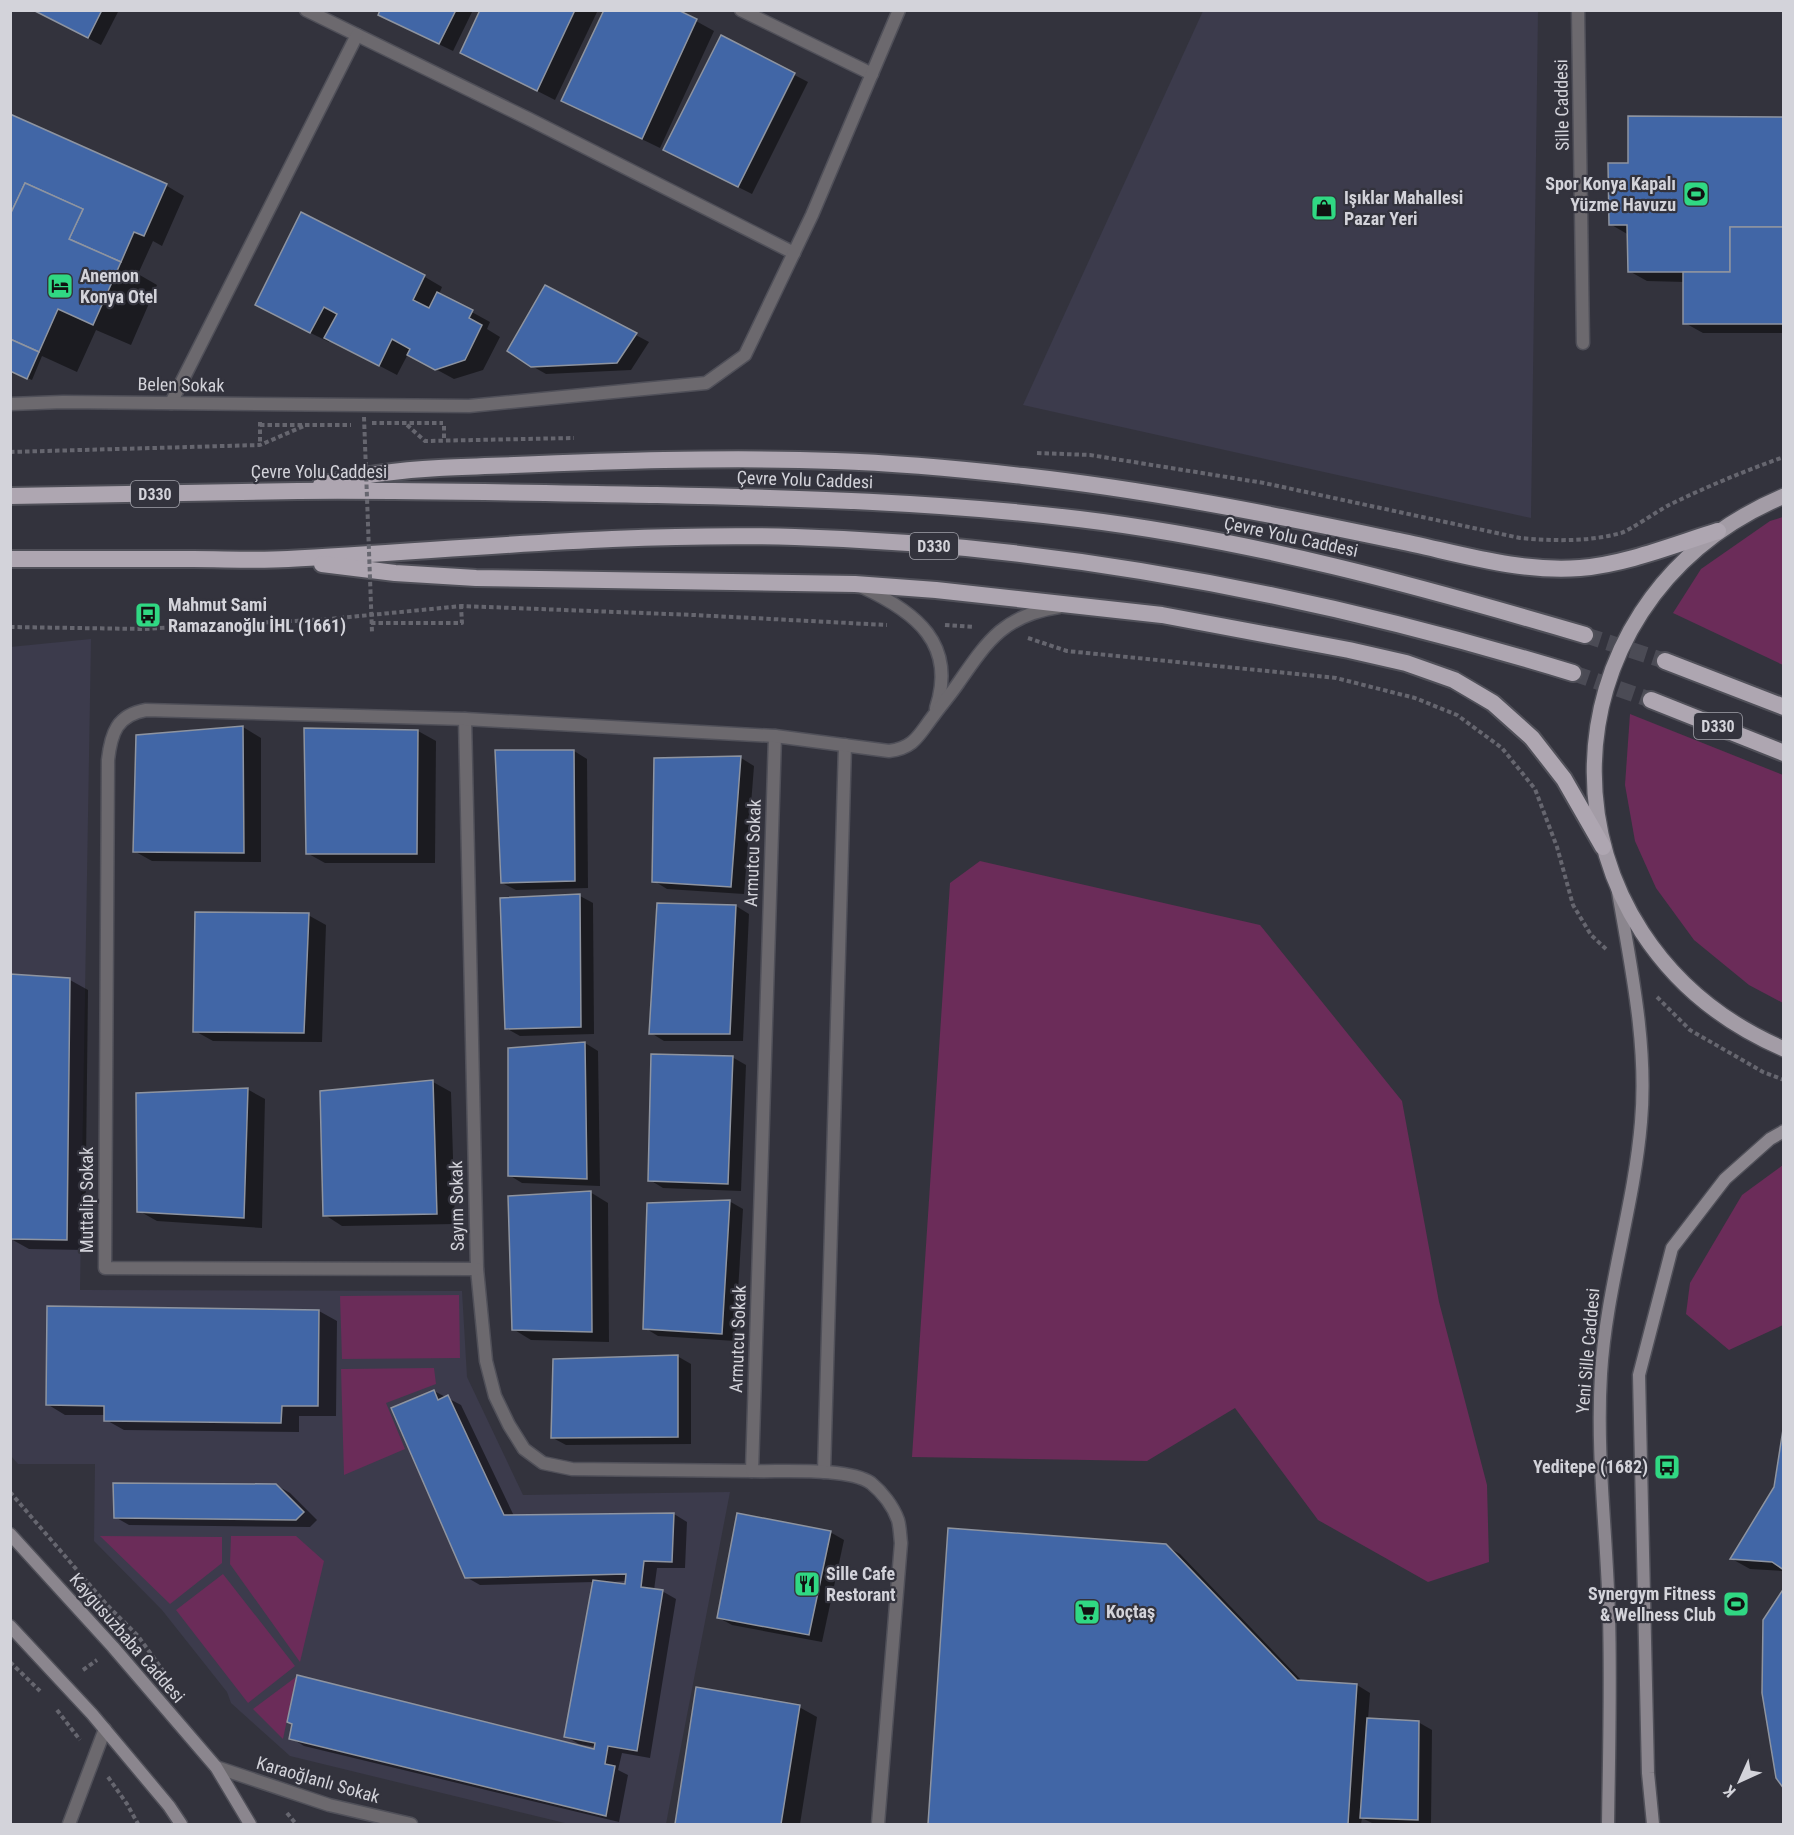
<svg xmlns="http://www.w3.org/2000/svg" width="1794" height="1835" font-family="'Roboto Condensed',sans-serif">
<rect width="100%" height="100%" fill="#33333d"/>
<!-- built -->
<g fill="#3c3b4c">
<polygon points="1203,11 1538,11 1531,518 1023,405"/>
<polygon points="91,639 80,1290 462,1291 467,1377 523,1495 730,1492 666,1824 569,1824 290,1756 231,1703 227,1692 162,1610 94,1541 95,1464 18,1464 11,1456 10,647"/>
</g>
<!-- green -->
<g fill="#6b2c59">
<polygon points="1783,517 1784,517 1783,665 1673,613 1701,569 1770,521"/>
<polygon points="1630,714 1783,775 1783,1003 1749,985 1694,940 1656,888 1635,841 1625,785"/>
<polygon points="980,861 1260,925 1402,1101 1439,1302 1487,1485 1489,1562 1428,1582 1318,1520 1235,1408 1147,1461 912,1457 950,883"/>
<polygon points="1783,1165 1783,1325 1729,1350 1686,1314 1690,1283 1742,1195"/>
<polygon points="459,1295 460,1358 342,1359 340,1296"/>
<polygon points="434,1368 436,1384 386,1403 405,1449 344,1475 341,1369"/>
<polygon points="100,1536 222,1537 222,1563 170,1604"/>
<polygon points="231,1536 296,1536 324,1561 300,1662 230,1564"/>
<polygon points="223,1574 295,1666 248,1703 176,1610"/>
<polygon points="296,1677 283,1739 253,1709"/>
</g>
<!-- shadow -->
<g fill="#0007" fill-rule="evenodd">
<polygon points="34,10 119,10 101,45"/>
<polygon points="382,10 473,10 453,51 393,22 380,15"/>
<polygon points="481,10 598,10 555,100 461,52"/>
<polygon points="696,21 714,31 660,148 563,101"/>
<polygon points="721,37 808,82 752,194 678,157"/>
<polygon points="10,116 167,186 184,196 162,246 153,241 138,274 157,285 131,345 96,330 77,372 42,356 32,380 10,370"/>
<polygon points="1784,118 1784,333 1703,333 1685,323 1685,282 1647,281 1629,271 1629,235 1610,224 1629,165"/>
<polygon points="302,214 425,277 442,287 439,294 490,322 487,329 500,337 483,370 454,379 408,354 397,375 330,340 329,342 274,315"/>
<polygon points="545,287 649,342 631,370 546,374 532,366"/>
<polygon points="243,727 261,738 261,862 152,861 134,851"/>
<polygon points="418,731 436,741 435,863 325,863 307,853"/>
<polygon points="574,751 587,759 588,888 516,890 502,883"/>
<polygon points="741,758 754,766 744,894 667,889 654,881 656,759"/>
<polygon points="580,896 593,903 594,1034 520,1036 506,1028"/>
<polygon points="736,906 749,914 743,1041 664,1041 651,1033"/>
<polygon points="308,915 326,925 322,1042 213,1041 195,1031"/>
<polygon points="70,980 88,990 85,1250 29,1249 11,1239"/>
<polygon points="585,1043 598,1051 600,1186 522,1183 509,1175"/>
<polygon points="732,1057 746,1065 741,1191 663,1188 650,1180"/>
<polygon points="433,1082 451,1092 455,1224 342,1226 325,1215"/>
<polygon points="247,1089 265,1099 262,1228 157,1221 139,1211"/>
<polygon points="590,1192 608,1203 609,1342 531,1340 513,1329"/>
<polygon points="729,1201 743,1209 735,1341 658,1336 645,1328"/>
<polygon points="319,1311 337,1321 336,1416 299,1416 299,1432 124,1430 106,1420 106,1415 65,1415 47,1404"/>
<polygon points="677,1356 691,1364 691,1444 566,1445 553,1438"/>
<path d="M434,1391l27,14 53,111 160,-2 13,8 -2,46h-28l-3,22 8,1 14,8 -26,159 -28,-5 -4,17 10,5 -9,47 -315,-76 -13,-8 304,13 1,-4 -17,-3 -14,-8 29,-154 -114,3 -14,-8zM627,1581v4l-16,-1v-2z"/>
<polygon points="1784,1433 1784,1571 1750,1569 1732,1559 1775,1487"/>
<polygon points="276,1485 290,1493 317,1520 310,1527 129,1525 115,1517"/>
<polygon points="950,1530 1166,1546 1180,1554 1303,1682 1357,1685 1370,1693 1368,1719 1418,1722 1432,1730 1431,1824 1374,1824 1362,1818 1361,1824 930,1824"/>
<polygon points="830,1532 844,1540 822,1642 732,1625 719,1618"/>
<polygon points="698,1689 799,1707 817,1717 800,1824 677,1824"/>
</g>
<!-- building -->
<g fill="#4166a6" stroke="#8e94a0" stroke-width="1.5">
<polygon points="33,10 102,10 88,38"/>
<polygon points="380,10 456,10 439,44 378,15"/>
<polygon points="480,10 575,10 537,91 460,53"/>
<polygon points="604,10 678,10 697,19 642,139 561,101"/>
<polygon points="721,35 795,73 738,187 663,150"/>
<polygon points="10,114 167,184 144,236 134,232 121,262 69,239 83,209 25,183 10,215"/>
<polygon points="1628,116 1784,117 1784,227 1730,227 1730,272 1628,272 1627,225 1609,225 1608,163 1628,163"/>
<polygon points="25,183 83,209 69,239 121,262 93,325 58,309 39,352 10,339 10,215"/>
<polygon points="301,212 425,275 413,300 429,308 437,292 473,310 469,318 482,325 465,360 435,370 407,355 410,349 392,339 379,366 324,338 337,314 324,307 310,333 255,305"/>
<polygon points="1730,227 1784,227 1784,324 1683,324 1683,272 1730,272"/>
<polygon points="545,285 637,333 617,363 531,367 507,351"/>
<polygon points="10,339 39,352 27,379 10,371"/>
<polygon points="243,726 244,853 133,852 136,735"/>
<polygon points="304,728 418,730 417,854 306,854"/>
<polygon points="495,750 574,750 575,881 501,883"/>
<polygon points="741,756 731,887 652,882 654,758"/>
<polygon points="580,894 581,1027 505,1029 500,898"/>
<polygon points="657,903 736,905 730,1034 649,1034"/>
<polygon points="195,912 309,913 304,1033 193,1032"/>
<polygon points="10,974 70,978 67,1240 10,1239"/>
<polygon points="585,1042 587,1179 508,1176 508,1048"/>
<polygon points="651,1054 733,1056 728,1184 648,1181"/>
<polygon points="433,1080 437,1214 323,1216 320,1091"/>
<polygon points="248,1088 244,1218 137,1212 136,1093"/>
<polygon points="591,1191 592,1332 512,1330 508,1196"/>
<polygon points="730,1200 722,1334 643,1329 647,1203"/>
<polygon points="47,1306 319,1310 318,1406 282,1406 281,1423 104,1421 104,1406 46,1405"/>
<polygon points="678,1355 678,1437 551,1438 553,1359"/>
<polygon points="434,1390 438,1400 448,1395 504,1515 674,1513 672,1562 644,1561 641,1587 663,1590 637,1751 608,1746 605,1764 615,1766 606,1816 289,1739 292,1724 287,1722 297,1675 594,1749 595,1743 564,1737 593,1580 625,1584 626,1574 465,1578 391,1408"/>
<polygon points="1784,1423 1784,1570 1772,1562 1730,1559 1774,1487"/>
<polygon points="113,1483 276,1484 304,1512 296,1520 114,1518"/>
<polygon points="737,1513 831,1531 809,1635 717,1618"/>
<polygon points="948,1528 1166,1544 1297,1680 1357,1684 1348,1824 928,1824"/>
<polygon points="1784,1588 1784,1789 1776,1778 1762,1693 1763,1620"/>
<polygon points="696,1687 800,1705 781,1824 675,1824"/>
<polygon points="1367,1718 1419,1721 1418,1820 1360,1818"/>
</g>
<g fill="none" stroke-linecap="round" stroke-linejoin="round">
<!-- trunk-tunnel -->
<g stroke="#4b4b55" stroke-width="16" stroke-dasharray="16 8" stroke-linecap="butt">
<polyline points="1585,635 1665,661"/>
<polyline points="1573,673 1651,700"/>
</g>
<defs>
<polyline id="service" points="824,1472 845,745"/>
<g id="minor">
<polyline points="306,10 529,119 794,253"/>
<polyline points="741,10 872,74"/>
<polyline points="171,403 357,35"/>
<polyline points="10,404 63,402 469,406 706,383 745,355 812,215 899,10"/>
<path d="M862,587c54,25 95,57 74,121"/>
<polyline points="465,719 477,1269 486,1361 495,1396 509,1425 524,1449 543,1463 572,1469 752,1471"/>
<path d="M775,736l-23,735c29,1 96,-4 119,12 11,9 22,23 27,37 2,7 2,15 3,23l-23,281"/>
<path d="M477,1269l-372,-1 3,-508c3,-27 9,-45 38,-50l319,9 310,17 114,15c26,-3 30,-17 45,-36 8,-11 17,-21 25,-33 29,-42 46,-67 100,-75"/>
<polyline points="69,1824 105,1729"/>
</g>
<g id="tertiary">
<polyline points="1578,10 1583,343"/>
<polyline points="216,1767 329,1805 411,1824"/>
</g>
<g id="secondary">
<polyline points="10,1534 113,1647 216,1767 250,1824"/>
<polyline points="10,1626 92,1714 169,1806 181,1824"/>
<path d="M1608,1824c1,-69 3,-139 1,-208 -2,-81 -13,-161 -8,-242 5,-85 33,-167 40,-252 7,-79 -11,-159 -24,-236"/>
<polyline points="1653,1824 1648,1773 1639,1375 1672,1248 1725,1179 1770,1139 1784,1131"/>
</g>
<path id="primary" d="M1784,496c-254,107 -252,445 0,553"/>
<g id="trunk">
<path d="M321,485c39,-10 77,-15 118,-17 131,-5 264,-12 396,-7 62,2 126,8 188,15 125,14 248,38 371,64 61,12 124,33 186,28 47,-4 93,-23 138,-37"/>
<path d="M10,496c96,-2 192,-4 288,-5 120,-1 239,2 359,4 141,3 282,7 422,24 173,21 340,67 506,116"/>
<path d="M10,559c61,0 122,0 183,0 31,0 63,2 95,0 169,-9 337,-27 507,-22 264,8 526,59 778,136"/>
<polyline points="322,564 395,573 476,578 855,584 936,590 1162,615 1349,650 1406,663 1454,680 1493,703 1532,738 1564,779 1603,847"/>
<polyline points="1665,661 1784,707"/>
<polyline points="1651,700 1784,753"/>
</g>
</defs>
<!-- service casing -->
<use href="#service" stroke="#505059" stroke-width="15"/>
<!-- minor casing -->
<use href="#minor" stroke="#505059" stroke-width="15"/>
<!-- tertiary casing -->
<use href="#tertiary" stroke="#505059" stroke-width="15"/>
<!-- secondary casing -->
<use href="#secondary" stroke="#505059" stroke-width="15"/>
<!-- primary casing -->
<use href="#primary" stroke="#505059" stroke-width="18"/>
<!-- trunk casing -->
<use href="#trunk" stroke="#505059" stroke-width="20"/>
<!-- path -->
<g stroke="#66666f" stroke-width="4" stroke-dasharray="4.5 3" stroke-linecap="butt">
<polyline points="260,422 260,445"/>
<polyline points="407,425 425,441 574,438"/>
<polyline points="444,426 444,441"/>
<polyline points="10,452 260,445 304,426"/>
<path d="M1037,453l53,2 174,28 256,55c33,3 68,4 101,-5 11,-4 35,-21 48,-28 37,-18 75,-34 115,-48"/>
<polyline points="371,623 462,623 461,606"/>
<polyline points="945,625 974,627"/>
<polyline points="10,627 143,629 330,619 461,606 694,615 887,625"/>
<polyline points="1028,638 1067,651 1336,678 1415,698 1457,715 1502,748 1535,789 1557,847 1573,905 1591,935 1606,949"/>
<polyline points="1657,997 1690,1030 1763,1072 1784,1080"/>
<polyline points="10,1492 107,1605 138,1636 164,1672"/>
<polyline points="10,1662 40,1691"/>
<polyline points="83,1670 97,1660"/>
<polyline points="57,1710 80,1740"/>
<polyline points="108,1777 127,1804 138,1824"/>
<polyline points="287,1813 296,1824"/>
</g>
<!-- service -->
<use href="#service" stroke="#6c696e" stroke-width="12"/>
<!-- minor -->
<use href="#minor" stroke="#6c696e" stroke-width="12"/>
<!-- tertiary -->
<use href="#tertiary" stroke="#6c696e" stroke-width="12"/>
<!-- secondary -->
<use href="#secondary" stroke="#8b868e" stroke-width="12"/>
<!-- primary -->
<use href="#primary" stroke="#a39ca6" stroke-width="15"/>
<!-- trunk -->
<use href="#trunk" stroke="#aea6b1" stroke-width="16"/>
<!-- path-bridge -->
<g stroke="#66666f" stroke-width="4" stroke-dasharray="4.5 3" stroke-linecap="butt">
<polyline points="364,417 372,632"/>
<polyline points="372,423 443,423"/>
<polyline points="260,425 351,425"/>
</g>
</g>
<!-- icons -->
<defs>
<symbol id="stadium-square" viewBox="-11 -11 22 22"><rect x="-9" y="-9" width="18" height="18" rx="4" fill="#30d883" stroke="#33333d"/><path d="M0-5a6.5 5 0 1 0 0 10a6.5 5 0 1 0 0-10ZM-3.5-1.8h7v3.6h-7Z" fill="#111"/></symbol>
<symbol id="shop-square" viewBox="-11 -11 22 22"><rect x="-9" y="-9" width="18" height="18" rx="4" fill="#30d883" stroke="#33333d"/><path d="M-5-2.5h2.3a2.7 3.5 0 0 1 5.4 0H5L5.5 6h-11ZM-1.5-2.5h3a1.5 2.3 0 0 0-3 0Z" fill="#111"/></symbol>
<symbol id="hotel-square" viewBox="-11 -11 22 22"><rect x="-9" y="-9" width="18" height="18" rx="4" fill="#30d883" stroke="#33333d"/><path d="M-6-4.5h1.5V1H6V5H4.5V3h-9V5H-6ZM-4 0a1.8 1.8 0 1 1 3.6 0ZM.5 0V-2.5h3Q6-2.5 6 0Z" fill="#111"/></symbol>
<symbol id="bus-square" viewBox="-11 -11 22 22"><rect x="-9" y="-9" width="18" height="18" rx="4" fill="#30d883" stroke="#33333d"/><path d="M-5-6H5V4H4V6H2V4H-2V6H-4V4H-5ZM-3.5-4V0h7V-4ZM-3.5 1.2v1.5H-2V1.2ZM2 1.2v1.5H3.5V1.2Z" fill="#111"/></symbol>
<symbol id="restaurant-square" viewBox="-11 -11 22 22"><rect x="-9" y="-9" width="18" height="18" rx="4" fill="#30d883" stroke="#33333d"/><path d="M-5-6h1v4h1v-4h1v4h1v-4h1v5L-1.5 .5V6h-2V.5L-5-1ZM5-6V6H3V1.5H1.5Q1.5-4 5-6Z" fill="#111"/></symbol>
<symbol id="supermarket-square" viewBox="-11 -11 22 22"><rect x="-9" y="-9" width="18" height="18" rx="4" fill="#30d883" stroke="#33333d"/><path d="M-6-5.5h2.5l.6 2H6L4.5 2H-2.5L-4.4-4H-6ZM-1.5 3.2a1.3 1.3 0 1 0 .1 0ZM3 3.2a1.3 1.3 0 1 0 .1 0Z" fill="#111"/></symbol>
</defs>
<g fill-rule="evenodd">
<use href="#stadium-square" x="1681" y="179" width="30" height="30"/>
<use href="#shop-square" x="1309" y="193" width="30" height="30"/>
<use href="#hotel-square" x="45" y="271" width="30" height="30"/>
<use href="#bus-square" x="133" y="600" width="30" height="30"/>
<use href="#bus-square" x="1652" y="1452" width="30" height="30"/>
<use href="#restaurant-square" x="792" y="1569" width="30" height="30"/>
<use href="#stadium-square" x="1721" y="1589" width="30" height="30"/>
<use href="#supermarket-square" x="1072" y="1597" width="30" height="30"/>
</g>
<g text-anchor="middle" stroke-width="4.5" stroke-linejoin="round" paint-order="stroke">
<!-- shield labels -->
<g fill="#33333d" stroke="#a3a3ab" stroke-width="1.5">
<rect x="131" y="481" width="48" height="26" rx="4.5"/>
<rect x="910" y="533" width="48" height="26" rx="4.5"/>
<rect x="1694" y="713" width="48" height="26" rx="4.5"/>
</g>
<g font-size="16" font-weight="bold" fill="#d3d3da">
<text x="155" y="500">D330</text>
<text x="934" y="552">D330</text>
<text x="1718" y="732">D330</text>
</g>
<!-- street labels -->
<g font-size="18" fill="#d3d3da" stroke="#33333d">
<text transform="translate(1562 105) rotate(-91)" y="6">Sille Caddesi</text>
<text transform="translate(181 385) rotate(1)" y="6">Belen Sokak</text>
<text x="319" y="478">Çevre Yolu Caddesi</text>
<text transform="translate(805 480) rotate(2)" y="6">Çevre Yolu Caddesi</text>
<text transform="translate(1291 537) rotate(12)" y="6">Çevre Yolu Caddesi</text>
<text transform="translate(753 853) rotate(-88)" y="6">Armutcu Sokak</text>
<text transform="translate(87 1200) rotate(-90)" y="6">Muttalip Sokak</text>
<text transform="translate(457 1206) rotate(-91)" y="6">Sayım Sokak</text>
<text transform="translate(738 1339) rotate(-88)" y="6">Armutcu Sokak</text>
<text transform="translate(1588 1351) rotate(-85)" y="6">Yeni Sille Caddesi</text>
<text transform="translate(127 1638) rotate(49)" y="6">Kaygusuzbaba Caddesi</text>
<text transform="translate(318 1780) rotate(16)" y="6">Karaoğlanlı Sokak</text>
</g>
<!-- poi labels -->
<g font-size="18" font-weight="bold" fill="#d3d3da" stroke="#33333d" text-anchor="start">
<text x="1676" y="190" text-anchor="end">Spor Konya Kapalı<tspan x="1676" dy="21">Yüzme Havuzu</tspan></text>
<text x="1344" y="204">Işıklar Mahallesi<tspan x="1344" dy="21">Pazar Yeri</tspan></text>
<text x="80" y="282">Anemon<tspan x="80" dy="21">Konya Otel</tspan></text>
<text x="168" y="611">Mahmut Sami<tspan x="168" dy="21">Ramazanoğlu İHL (1661)</tspan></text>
<text x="1648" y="1473" text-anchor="end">Yeditepe (1682)</text>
<text x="826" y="1580">Sille Cafe<tspan x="826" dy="21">Restorant</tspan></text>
<text x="1716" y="1600" text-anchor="end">Synergym Fitness<tspan x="1716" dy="21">&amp; Wellness Club</tspan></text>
<text x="1106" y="1618">Koçtaş</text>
</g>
</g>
<!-- border -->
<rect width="1794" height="1835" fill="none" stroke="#d3d3da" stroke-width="24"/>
<!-- north arrow -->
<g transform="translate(1740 1781) rotate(225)" stroke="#33333d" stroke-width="4.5" paint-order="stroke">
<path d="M0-4.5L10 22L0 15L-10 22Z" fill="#d3d3da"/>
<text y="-9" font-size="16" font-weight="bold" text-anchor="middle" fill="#d3d3da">K</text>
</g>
</svg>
